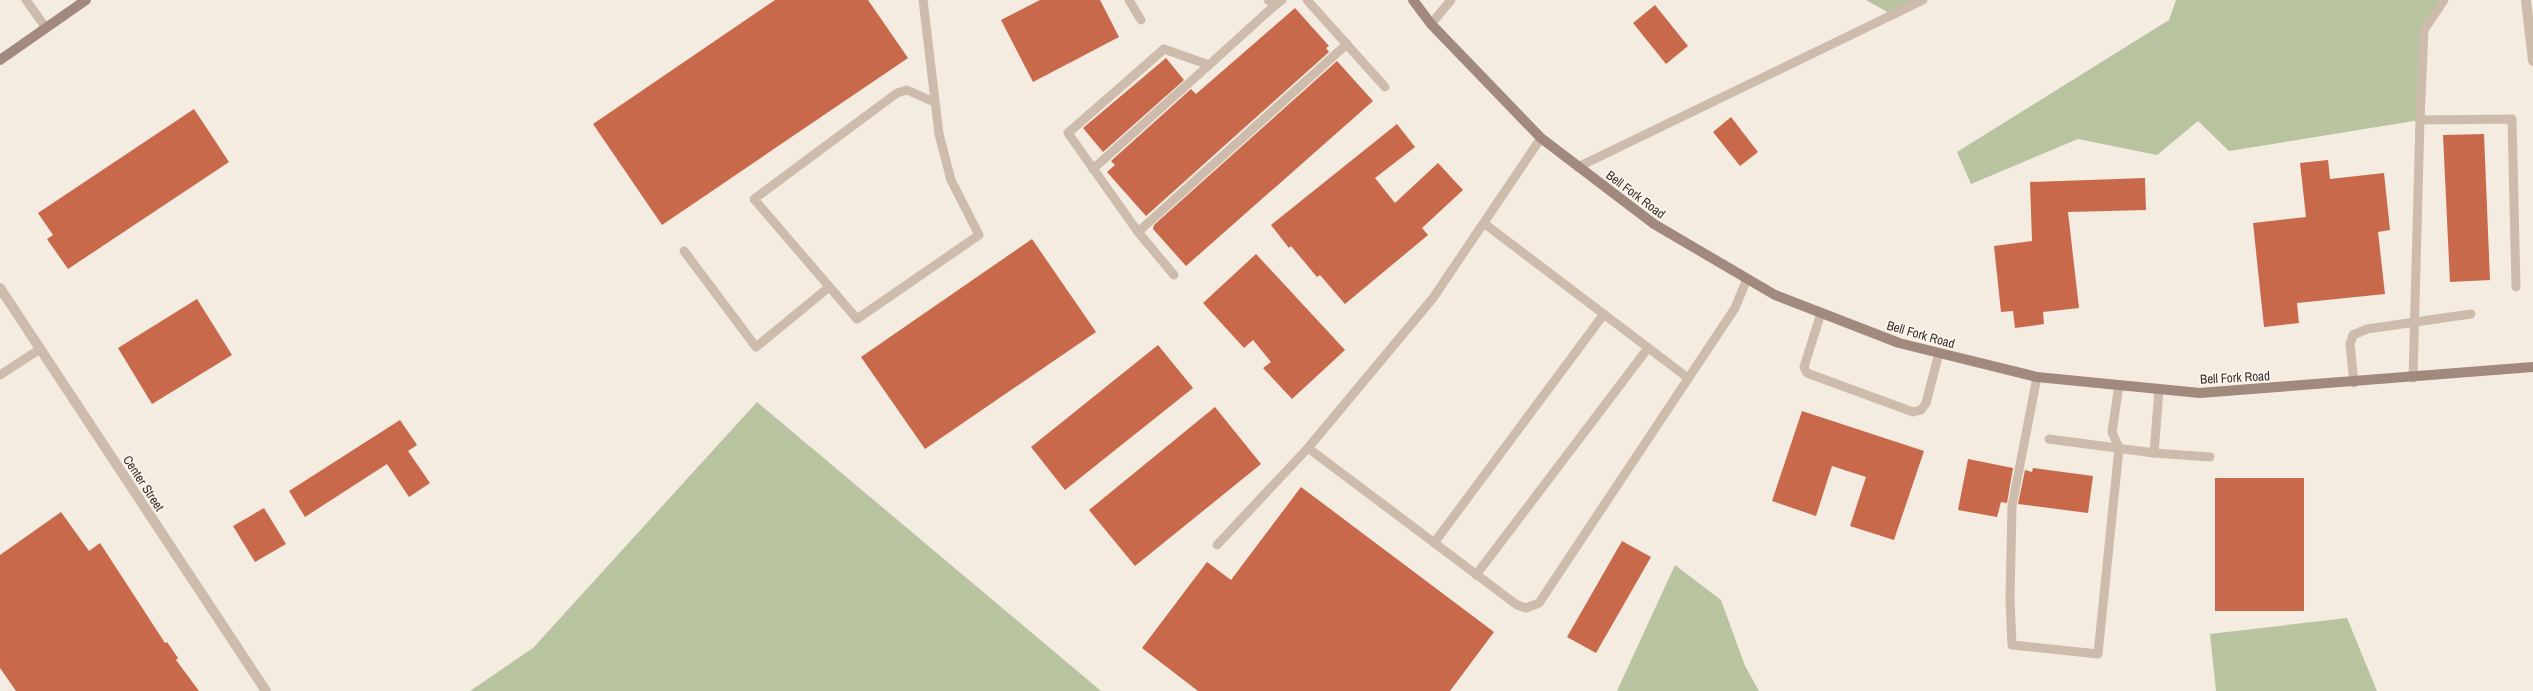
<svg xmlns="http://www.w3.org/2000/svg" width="2533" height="691" font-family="'Archivo Narrow',sans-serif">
<rect width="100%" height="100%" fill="#f4ebe1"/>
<!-- green -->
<g fill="#b8c4a0">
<polygon points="1866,0 1923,0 1891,14"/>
<polygon points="2176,0 2444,0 2424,31 2420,120 2229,151 2198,121 2157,155 2078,139 1971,184 1957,152 2169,20"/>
<polygon points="757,402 1101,691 470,691 533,648"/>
<polygon points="1675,565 1721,600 1745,666 1759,691 1617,691"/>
<polygon points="2347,618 2377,691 2216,691 2210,634"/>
</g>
<!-- building -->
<g fill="#c8694b">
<polygon points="775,0 868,0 908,58 662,225 593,124"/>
<polygon points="1040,0 1100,0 1119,37 1033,82 1001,20"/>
<polygon points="1655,5 1688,46 1666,64 1633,23"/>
<polygon points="1295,8 1329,46 1326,48 1329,52 1146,216 1107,172 1115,165 1111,161 1191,89 1196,94"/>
<polygon points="1166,58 1184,80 1103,152 1083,128"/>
<polygon points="1337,61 1373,101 1186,266 1153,229 1154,225"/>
<polygon points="194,109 229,162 68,269 47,239 53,235 38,213"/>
<polygon points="1731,117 1758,152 1740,166 1713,132"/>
<polygon points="1397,124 1415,147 1375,178 1395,203 1438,163 1463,190 1422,228 1428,235 1345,304 1320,275 1317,277 1291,246 1289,248 1271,225"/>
<polygon points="2484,134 2490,280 2450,282 2443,135"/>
<polygon points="2328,160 2330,179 2384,173 2390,230 2378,232 2385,294 2297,303 2299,323 2264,327 2253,223 2306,217 2300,163"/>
<polygon points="2145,178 2146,210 2068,212 2079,308 2043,312 2044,324 2015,328 2013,311 2001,312 1994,246 2032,241 2030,182"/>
<polygon points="1032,239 1096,332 925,449 861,357"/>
<polygon points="1256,254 1345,350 1292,399 1263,368 1271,362 1253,340 1244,348 1203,303"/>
<polygon points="197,299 232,355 152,404 118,348"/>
<polygon points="1158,345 1193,388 1065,490 1031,447"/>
<polygon points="1215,407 1261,464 1135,566 1089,510"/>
<polygon points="1802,411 1924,451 1894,540 1850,526 1866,477 1832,466 1816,516 1772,501"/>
<polygon points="400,420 417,445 408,451 430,483 409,497 387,464 305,517 289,491"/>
<polygon points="1968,459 2013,468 2007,503 2001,502 1997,517 1958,510"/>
<polygon points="2033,468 2093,476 2088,513 2018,504 2025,470 2032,472"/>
<rect x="2215" y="478" width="89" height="133"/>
<polygon points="1301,487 1494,632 1450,691 1198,691 1142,648 1207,562 1231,580"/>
<polygon points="264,508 286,544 255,562 233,526"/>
<polygon points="61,512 89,551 100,543 165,643 167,642 178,658 176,660 199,691 16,691 0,668 0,555"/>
<polygon points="1622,541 1651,557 1596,653 1567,637"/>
</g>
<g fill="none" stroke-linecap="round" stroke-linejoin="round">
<!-- lane -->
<g stroke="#cdbbac" stroke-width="9">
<polyline points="26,0 46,28"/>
<polyline points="923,0 939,134 951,180 979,235 857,319 754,199 897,93 907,90 934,102"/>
<polyline points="1129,0 1141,20"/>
<polyline points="1268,0 1275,5 1282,0"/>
<polyline points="1307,0 1385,87"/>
<polyline points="2444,0 2424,30 2420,120 2512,119 2516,287"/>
<polyline points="1431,24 1451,0"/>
<polyline points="1578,167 1923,0"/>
<polyline points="1093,169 1209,65"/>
<polyline points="1485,224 1688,378"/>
<polyline points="1138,232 1068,133 1164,49 1209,65 1275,5"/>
<polyline points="684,251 756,347 828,288"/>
<polyline points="1174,275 1138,232 1347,44"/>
<polyline points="1821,313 1804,367 1807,373 1913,412 1921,410 1926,403 1939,353"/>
<polyline points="0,375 40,349"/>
<polyline points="2037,377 2012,506 2010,599 2012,645 2098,654 2119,448 2112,432 2119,385"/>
<polyline points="2413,378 2420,120"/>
<polyline points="2354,383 2350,344 2353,335 2367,329 2471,314"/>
<polyline points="2049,439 2154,453 2210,457"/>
<polyline points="1308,448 1517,605 1526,608 1539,603 1735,308 1747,279"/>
<polyline points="2154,453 2159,389"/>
<polyline points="1434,543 1604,314"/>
<polyline points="1217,545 1308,448 1433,298 1541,138"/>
<polyline points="1476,575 1648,348"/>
</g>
<!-- street -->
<g stroke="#cdbbac" stroke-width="10">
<polyline points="2526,0 2533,61"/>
<polyline points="0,288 266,691"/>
</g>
<!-- secondary -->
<g stroke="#a18a7d" stroke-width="10">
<polyline points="1413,0 1431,24 1541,138 1654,224 1775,295 1899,343 2037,377 2200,393 2533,367"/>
<polyline points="0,60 86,0"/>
</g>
</g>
<g text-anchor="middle" stroke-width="4" stroke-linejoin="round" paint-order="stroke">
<!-- street labels -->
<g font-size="13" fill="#3b302b" stroke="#fbf5ee">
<text transform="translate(1636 194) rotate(37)" y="5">Bell Fork Road</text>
<text transform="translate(1921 334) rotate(16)" y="5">Bell Fork Road</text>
<text transform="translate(2235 377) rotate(-3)" y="5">Bell Fork Road</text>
<text transform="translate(144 483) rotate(57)" y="5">Center Street</text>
</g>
</g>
</svg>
